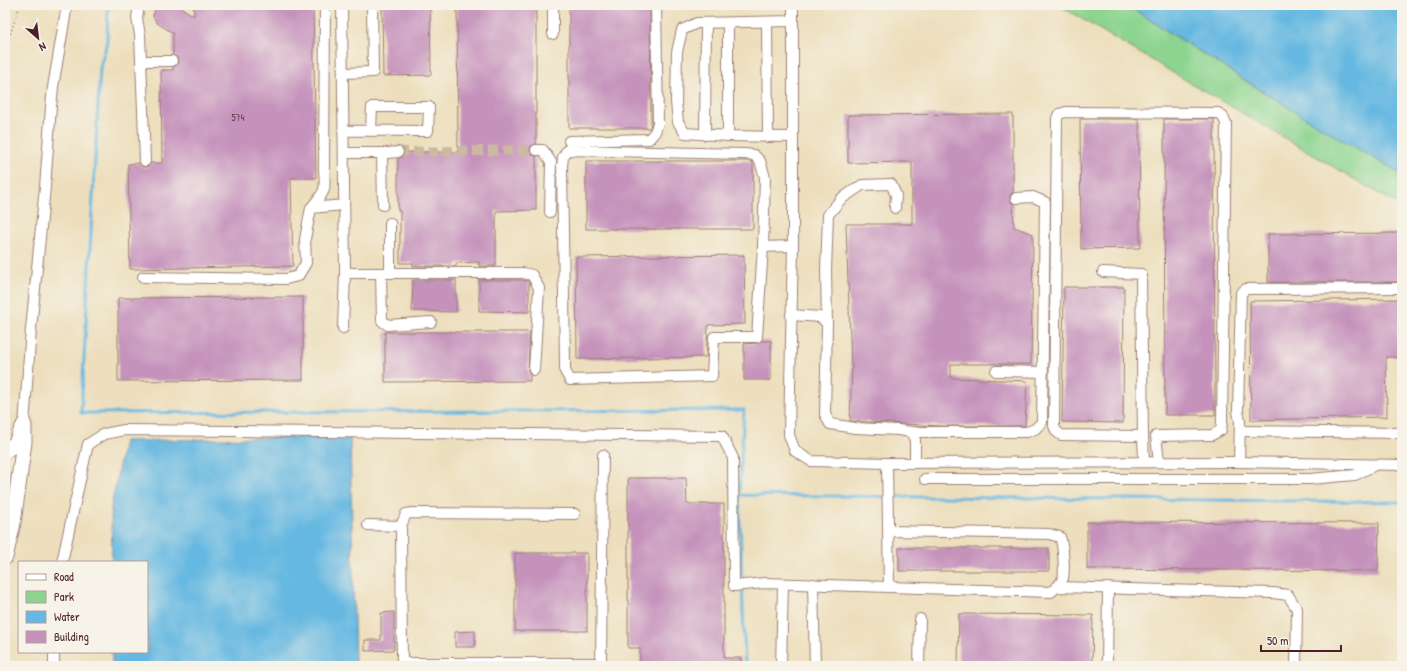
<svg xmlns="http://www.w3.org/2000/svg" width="1407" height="671" font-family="'Patrick Hand',sans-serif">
<rect width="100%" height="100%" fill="#f7f3e8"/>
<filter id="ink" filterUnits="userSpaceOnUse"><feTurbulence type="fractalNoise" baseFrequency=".025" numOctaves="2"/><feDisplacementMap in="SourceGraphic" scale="8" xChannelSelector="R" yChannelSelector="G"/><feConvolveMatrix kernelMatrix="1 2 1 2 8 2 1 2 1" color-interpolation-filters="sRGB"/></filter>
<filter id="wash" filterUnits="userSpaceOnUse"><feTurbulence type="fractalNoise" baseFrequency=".012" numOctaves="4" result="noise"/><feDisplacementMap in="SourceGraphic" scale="16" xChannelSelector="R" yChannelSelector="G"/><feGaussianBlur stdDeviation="0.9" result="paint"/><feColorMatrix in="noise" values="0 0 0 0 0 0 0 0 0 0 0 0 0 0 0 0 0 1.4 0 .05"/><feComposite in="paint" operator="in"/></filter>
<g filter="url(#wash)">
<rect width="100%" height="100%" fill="#eddfbd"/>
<!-- green -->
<polygon fill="#8cd48f" stroke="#6b7a5d" points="1058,5 1127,5 1265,93 1372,157 1402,174 1402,207"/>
<!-- water -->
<g fill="#65b8e1" stroke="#586c86">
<path d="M1127,5h275v169c-94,-52 -184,-111 -275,-169z"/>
<polygon points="350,436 355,666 112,666 112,652 147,652 147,562 112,562 111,507 124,441"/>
</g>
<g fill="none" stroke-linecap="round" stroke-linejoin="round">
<!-- stream -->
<g stroke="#65b8e1" stroke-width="3">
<polyline points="108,5 107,42 100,68 81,413 744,410 739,495 1402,502"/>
<polyline points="739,495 745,666"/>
</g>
</g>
<g id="blocks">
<!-- building -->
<g fill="#c592bc">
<polygon points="158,5 177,5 194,16 194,5 313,5 316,178 291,178 293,266 130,269 128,164 139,163 142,167 145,167 149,166 151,163 162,163 161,70 173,70 173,67 177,65 178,61 177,57 173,55 173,33 157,23 153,16 156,7"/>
<polygon points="382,5 430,5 431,75 383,76"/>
<polygon points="457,5 536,5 536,144 531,146 530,150 532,155 536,156 536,210 496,211 496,266 479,266 479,262 457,263 456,266 413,266 413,263 400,263 400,211 398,211 398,159 402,157 404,152 458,152"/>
<polygon points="569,5 650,5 651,122 650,128 569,128"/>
<polygon points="1013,114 1013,192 1010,195 1010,198 1011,202 1013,204 1014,227 1033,234 1031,364 951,364 951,378 1027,381 1025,426 940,426 850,421 852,365 851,365 846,224 912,224 912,162 848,163 848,115"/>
<polygon points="1080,119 1139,119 1140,248 1081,249"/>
<polygon points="1164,119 1214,119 1215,415 1165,415"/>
<polygon points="586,161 751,161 753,164 753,229 586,229"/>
<polygon points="1402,233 1402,282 1268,282 1268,234"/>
<polygon points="744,255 745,324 708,325 706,357 577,359 576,257"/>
<polygon points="413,280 456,280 456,312 412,311"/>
<polygon points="479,280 522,280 528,281 529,284 529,312 479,311"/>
<polygon points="1064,287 1124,287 1123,423 1062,422"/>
<polygon points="303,297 303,380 118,381 118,298"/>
<polygon points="1402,299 1402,357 1386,357 1387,417 1251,420 1250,301"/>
<polygon points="385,332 530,332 528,370 530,375 530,381 385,382"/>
<polygon points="762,341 771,341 771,380 744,380 744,344 757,343"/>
<polygon points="628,478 686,478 687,504 724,504 724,658 741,658 741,666 640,666 640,648 628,648"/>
<polygon points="1087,522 1379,523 1378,571 1087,569"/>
<rect x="899" y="548" width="150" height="23"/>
<rect x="515" y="553" width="72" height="78"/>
<polygon points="394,612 394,650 365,651 365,640 381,640 381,613"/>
<polygon points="959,614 1093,615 1092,666 958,666"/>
<polygon points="475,631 475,647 455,647 455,632"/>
</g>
</g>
</g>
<g filter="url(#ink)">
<use href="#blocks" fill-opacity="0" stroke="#9c7f74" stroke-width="1"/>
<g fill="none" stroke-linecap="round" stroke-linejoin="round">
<!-- minor-tunnel -->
<polyline stroke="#ccb9a0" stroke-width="10" stroke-dasharray="10 5" stroke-linecap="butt" points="398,152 536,150"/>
<defs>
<g id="minor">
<polyline points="139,5 137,18 140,35 145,161"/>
<polyline points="342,5 345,273 343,328"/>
<polyline points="553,5 553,34"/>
<polyline points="793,5 793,246 789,435 795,451 811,461 887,463 1239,462 1402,465"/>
<polyline points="767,22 768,137"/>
<polyline points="728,23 728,136"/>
<polyline points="141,61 172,61"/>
<polyline points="343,73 373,72 372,5"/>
<path d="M343,131c29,-1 57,0 85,0l1,-24h-57l-1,24"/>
<polyline points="705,135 706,23"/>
<polyline points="793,137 728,136 685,133 678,122 676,102 677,52 682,30 697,23 793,21"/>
<polyline points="569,141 649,139 655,132 658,123 656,5"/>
<polyline points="536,150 543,150 551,162 550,212"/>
<polygon points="567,150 744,154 754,155 760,161 765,177 763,247 757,337 714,337 712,376 570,380 565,371 565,361 562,166 563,157"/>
<polyline points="344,153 388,153 398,152"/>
<polyline points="382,153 383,205"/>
<path d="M311,208c14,-17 15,-16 13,-38l1,-165"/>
<polyline points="763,247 793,246"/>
<polyline points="1103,272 1141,274 1143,436 1144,462"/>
<polyline points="345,273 523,273 532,275 539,288 534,370"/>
<polyline points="381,273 382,321 388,325 431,322"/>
<polyline points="390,273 390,223"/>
<polyline points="143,277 286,279 298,276 306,263 305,239 311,208 344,205"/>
<polyline points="791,315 821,317 827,324 825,414 830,424 855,428 898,430 911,432 915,440 915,463"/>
<polyline points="827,324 826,271 828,215 841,199 862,185 891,184 896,195 895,208"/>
<polyline points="996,371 1043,372"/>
<polyline points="24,425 31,329 45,187 51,107 53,87 67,5"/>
<polyline points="1240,431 1402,433"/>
<polyline points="911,432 1027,432 1035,429 1042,422 1045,202 1033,197 1016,198"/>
<polyline points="1143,436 1061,435 1056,431 1054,426 1057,118 1059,114 1066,112 1218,113 1223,117 1226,123 1222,422 1221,430 1212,435 1156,436 1159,462"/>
<polyline points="1239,462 1240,422 1238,411 1241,293 1246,289 1402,288"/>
<polyline points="925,479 1310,479 1355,475 1373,466"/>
<polyline points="368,525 401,526 402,663 601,663"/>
<polyline points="401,526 406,514 412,513 575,514"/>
<path d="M888,531l161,3 11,3c3,8 5,32 3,41 -2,6 -8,11 -12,14l-162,-5"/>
<polyline points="62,562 88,444 104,434 124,430 722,436 733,458 734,586 765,583 889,587 887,463"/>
<polyline points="813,584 815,666"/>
<polyline points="1057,587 1273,593 1288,595 1297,609 1296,666"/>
<polyline points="54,666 54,652"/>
<polyline points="601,666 603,455"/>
<polyline points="781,666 783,584"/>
<polyline points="919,666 920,619"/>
<polyline points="1107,666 1108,588"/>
</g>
<g id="highway">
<polyline points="5,451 16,443 22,429"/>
<polyline points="5,557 13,523 24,442 24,425"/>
</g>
</defs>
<!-- minor casing -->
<use href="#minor" stroke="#9c7f74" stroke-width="12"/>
<!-- highway casing -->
<use href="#highway" stroke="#9c7f74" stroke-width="17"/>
<!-- path -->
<polyline stroke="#9c7f74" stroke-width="2" stroke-dasharray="1 3" stroke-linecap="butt" points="5,49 20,5"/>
<!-- minor -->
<use href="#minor" stroke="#fff" stroke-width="10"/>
<!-- highway -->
<use href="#highway" stroke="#fff" stroke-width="15"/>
</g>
</g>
<g text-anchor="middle" stroke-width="3" stroke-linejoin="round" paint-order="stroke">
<!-- number labels -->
<g font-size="10" fill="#693c4f">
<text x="238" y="121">574</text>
</g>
</g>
<!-- margin -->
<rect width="1407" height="671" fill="none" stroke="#f7f3e8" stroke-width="20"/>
<!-- legend -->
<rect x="18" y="561" width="130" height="92" fill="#f7f3e8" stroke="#b29e9c"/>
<rect x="26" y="574" width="20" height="6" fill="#ffffff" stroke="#b29e9c"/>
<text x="54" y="581" font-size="12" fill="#4a1f2b">Road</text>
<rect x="26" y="591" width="20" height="12" fill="#8cd48f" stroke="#b29e9c"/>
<text x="54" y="601" font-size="12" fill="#4a1f2b">Park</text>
<rect x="26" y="611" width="20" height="12" fill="#65b8e1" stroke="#b29e9c"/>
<text x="54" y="621" font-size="12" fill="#4a1f2b">Water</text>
<rect x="26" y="631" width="20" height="12" fill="#c592bc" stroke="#b29e9c"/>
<text x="54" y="641" font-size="12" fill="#4a1f2b">Building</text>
<!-- north arrow -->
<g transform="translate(38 38) rotate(152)" stroke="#f7f3e8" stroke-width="3" paint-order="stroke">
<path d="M0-3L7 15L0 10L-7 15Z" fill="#4a1f2b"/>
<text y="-6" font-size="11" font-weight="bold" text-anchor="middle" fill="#4a1f2b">N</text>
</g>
<!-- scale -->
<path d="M1261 645v6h80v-6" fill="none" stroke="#4a1f2b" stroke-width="2"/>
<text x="1267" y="645" font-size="12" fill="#4a1f2b" stroke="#f7f3e8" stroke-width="3" paint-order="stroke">50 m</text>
</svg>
